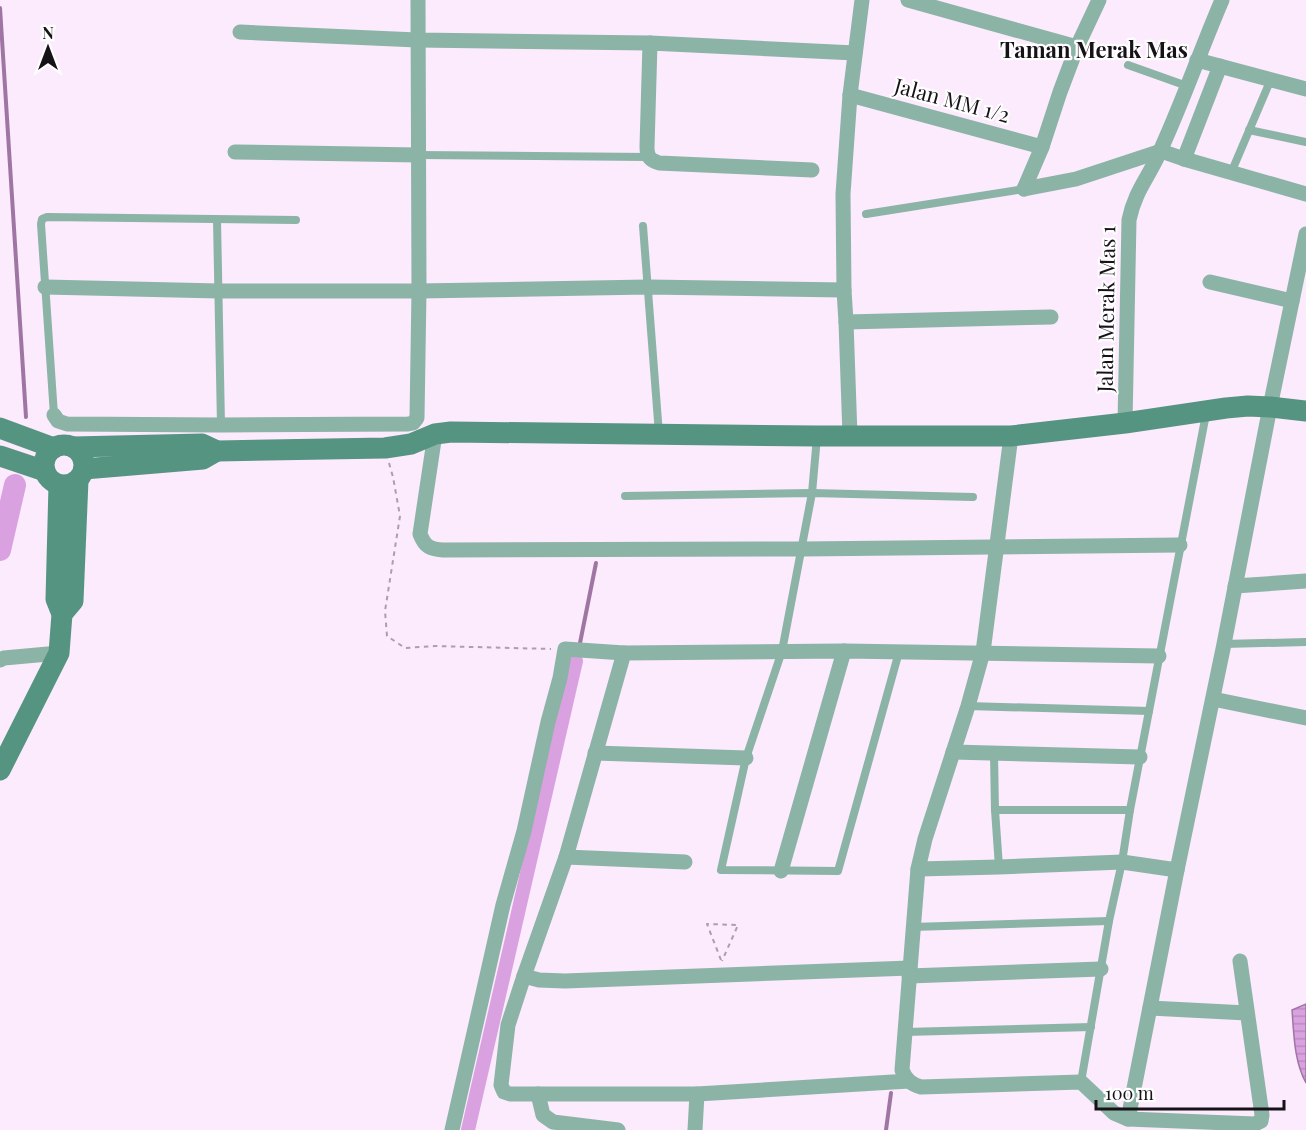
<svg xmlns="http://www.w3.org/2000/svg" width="1306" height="1130" font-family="'Playfair Display',serif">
<defs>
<pattern id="water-rules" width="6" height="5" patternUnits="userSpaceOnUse" patternTransform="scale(1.5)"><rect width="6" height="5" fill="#d9a1df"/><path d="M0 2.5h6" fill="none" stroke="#ba8abf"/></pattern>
</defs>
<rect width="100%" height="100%" fill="#fceafd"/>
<!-- water -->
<path fill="url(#water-rules)" stroke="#9f76a3" stroke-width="1.5" d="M1306,1004v79c-12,-22 -12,-48 -14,-73z"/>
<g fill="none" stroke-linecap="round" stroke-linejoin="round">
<!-- stream -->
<g stroke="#9f76a3" stroke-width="4">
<polyline points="0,8 26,417"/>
<polyline points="580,643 596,563"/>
<polyline points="886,1130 891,1093"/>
</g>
<!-- canal -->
<polyline stroke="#d9a1df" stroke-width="14" points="468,1130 576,661"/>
<!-- river -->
<polyline stroke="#d9a1df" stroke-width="22" points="0,550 15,485"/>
<!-- path -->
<g stroke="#ac9ead" stroke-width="2" stroke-dasharray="4.5 4.5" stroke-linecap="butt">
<polyline points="389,463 393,477 400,516 385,611 387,636 405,648 435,646 551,649"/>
<polyline points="721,960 707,924 738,925 722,961"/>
</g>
<!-- lane -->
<g stroke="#8bb3a6" stroke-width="8">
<polyline points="1128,65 1187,86"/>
<polyline points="1249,130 1306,142"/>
<polyline points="418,155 648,157"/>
<polyline points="1231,173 1271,79"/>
<polyline points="866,214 1024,189"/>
<polyline points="217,220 221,425"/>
<polyline points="643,226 659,434"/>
<polyline points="54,415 41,224 42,219 47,217 296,220"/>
<polyline points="817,437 812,493 782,651 746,758 721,870 838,871 899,652"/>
<polyline points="625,496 812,493 973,497"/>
<polyline points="1224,644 1306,642"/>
<polyline points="968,706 1149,711"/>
<polyline points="994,754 995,810 999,867"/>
<polyline points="995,810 1130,810"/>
<polyline points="912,927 1109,921"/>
<polyline points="905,1032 1091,1027"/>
<polyline points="1081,1082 1109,921 1122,862 1130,810 1206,414"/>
</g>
<!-- street -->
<g stroke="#8bb3a6" stroke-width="15">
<polyline points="908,0 1077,47"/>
<polyline points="240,32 417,40 650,43"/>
<polyline points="1197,60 1306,89"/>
<polyline points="850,95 1042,147"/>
<polyline points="235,152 418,155"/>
<polyline points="1184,159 1220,66"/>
<path d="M812,170l-153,-7c-9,-3 -12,-6 -12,-16l3,-104 205,10"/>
<polyline points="1024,189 1076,179 1161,151 1184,159 1306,194"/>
<polyline points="1024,189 1042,147 1060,92 1077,47 1099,0"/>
<polyline points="1210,282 1292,301"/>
<polyline points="45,287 219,291 419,291 648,287 844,290"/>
<polyline points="846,322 1051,317"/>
<polyline points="54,415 58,421 67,424 221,425 408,424 413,423 417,418 419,291 418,0"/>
<path d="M1125,423l4,-203c6,-30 21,-44 32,-71 22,-48 40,-100 61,-149"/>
<path d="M435,434l-15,100c5,13 10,15 23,16l359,-1 378,-4"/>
<polyline points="850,436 846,322 844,290 843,194 850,95 862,0"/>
<path d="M1011,436l-28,216 -15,54 -43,133 -7,30 -16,201c4,10 9,14 19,17l160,-5 33,31 14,6 127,5 6,-3 1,-6 -22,-154"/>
<polyline points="1235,586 1306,581"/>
<polyline points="624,653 566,857 685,862"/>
<polyline points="0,660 4,658 59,653"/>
<polyline points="1213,699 1306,718"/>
<polyline points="953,752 1140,757"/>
<polyline points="595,753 746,758"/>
<polyline points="566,857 524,976 539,980 565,981 910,968"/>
<polyline points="918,869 999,867 1122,862 1177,870"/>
<polyline points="781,871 844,651"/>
<polyline points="524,976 508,1025 501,1085 504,1092 510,1094 697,1094 909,1081"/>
<polyline points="909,976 1101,969"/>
<polyline points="1150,1008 1247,1013"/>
<polyline points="538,1094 543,1115 553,1122 618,1130"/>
<polyline points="1128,1119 1177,870 1224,644 1270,407 1306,234"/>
<polyline points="452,1130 503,905 524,831 548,722 560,678 565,649 624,653 844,651 1159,656"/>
<polyline points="695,1130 697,1094"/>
</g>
<!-- secondary -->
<g stroke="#569482" stroke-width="21">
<polyline points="0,428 54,448"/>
<circle cx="64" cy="465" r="20"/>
<polyline points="73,447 202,444 217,451 385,448 411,444 435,434 451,432 817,436 1011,436 1125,423 1226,408 1248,406 1270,407 1306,411"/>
<polyline points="0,456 45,471"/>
<polyline points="84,469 203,459 217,451"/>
<polyline points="62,614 73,601 78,480"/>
<polyline points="0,770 59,653 62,614 56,599 59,485"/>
</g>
</g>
<g text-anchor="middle" stroke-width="4.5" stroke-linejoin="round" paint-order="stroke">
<!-- street labels -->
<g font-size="21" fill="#171118" stroke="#fefefe">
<text transform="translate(952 101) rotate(15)" y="7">Jalan MM 1/2</text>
<text transform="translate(1107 309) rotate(-89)" y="7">Jalan Merak Mas 1</text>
</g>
<!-- neighbourhood labels -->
<g font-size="22" font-weight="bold" fill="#171118" stroke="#fefefe">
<text x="1094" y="58">Taman Merak Mas</text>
</g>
</g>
<!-- north arrow -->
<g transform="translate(48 48)" stroke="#fefefe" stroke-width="4.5" paint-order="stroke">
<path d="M0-4.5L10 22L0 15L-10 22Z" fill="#171118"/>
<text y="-9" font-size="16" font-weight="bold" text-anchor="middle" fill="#171118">N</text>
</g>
<!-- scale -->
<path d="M1096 1100v9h188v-9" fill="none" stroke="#171118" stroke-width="3"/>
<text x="1105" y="1100" font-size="18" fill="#171118" stroke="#fefefe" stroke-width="4.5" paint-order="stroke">100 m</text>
</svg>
